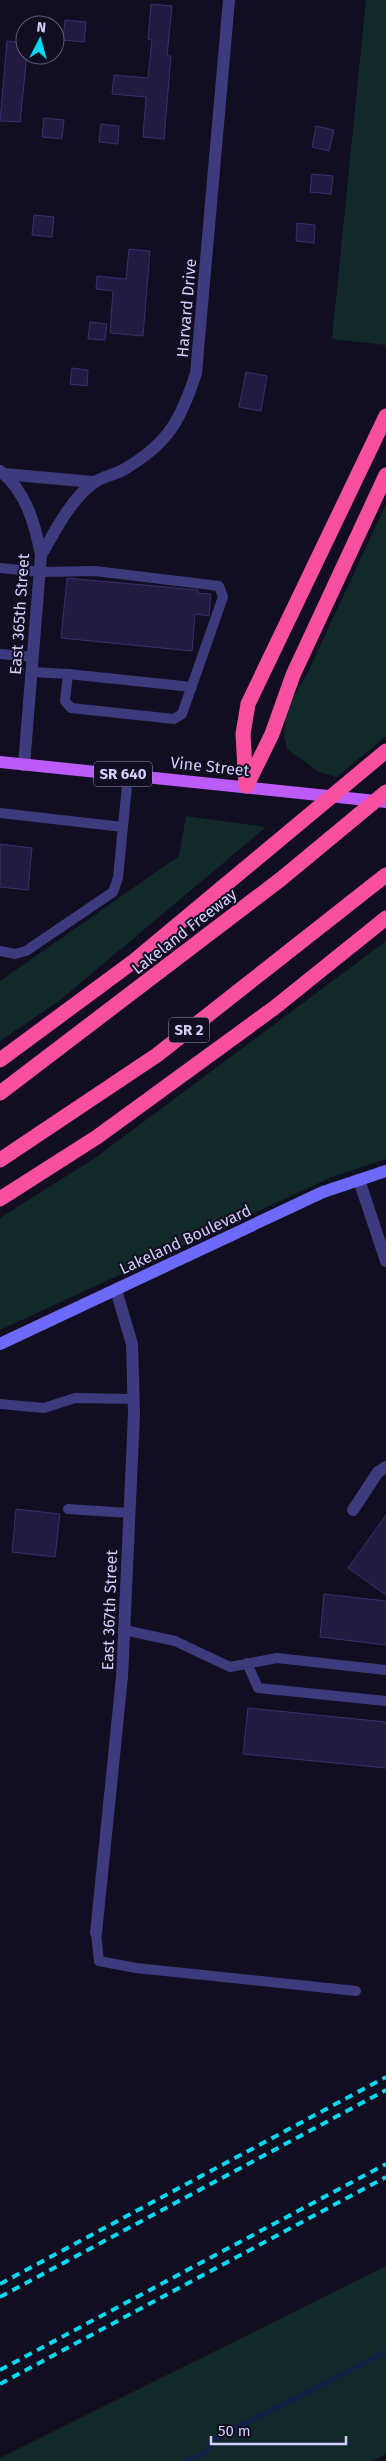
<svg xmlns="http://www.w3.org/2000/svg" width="386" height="2461" font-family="'Fira Sans',sans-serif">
<rect width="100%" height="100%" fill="#110e21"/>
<!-- green -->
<g fill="#112a29">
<polygon points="366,0 386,0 386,345 332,339"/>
<polygon points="386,504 386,736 337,777 319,772 287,749 284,735 286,711 308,672"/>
<polygon points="186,816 266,827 59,1001 0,1041 0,981 179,856"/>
<polygon points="386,941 386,1159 332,1177 0,1330 0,1218 95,1158"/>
<polygon points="386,2266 386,2454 372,2461 0,2461 0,2458"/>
</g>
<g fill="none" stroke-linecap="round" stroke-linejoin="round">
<!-- stream -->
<polyline stroke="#0e2344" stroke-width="5.5" points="186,2461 207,2452 213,2440 386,2352"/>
</g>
<!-- building -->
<g fill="#221b41" stroke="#3a2e6c">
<polygon points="151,4 172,6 167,56 171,56 164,139 143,137 146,97 112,94 114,75 148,78 152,40 148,39"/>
<polygon points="65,20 86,22 84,42 63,40"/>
<polygon points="7,41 25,43 27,55 20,122 0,121"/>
<polygon points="44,118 64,120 62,139 42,137"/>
<polygon points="101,124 119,126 118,144 99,142"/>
<polygon points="316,126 334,130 329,151 312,147"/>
<polygon points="312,174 333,176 331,194 310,192"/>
<polygon points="34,215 54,217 52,237 32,235"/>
<polygon points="297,223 315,225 314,243 296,241"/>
<polygon points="129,249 150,251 143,336 110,333 113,291 96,289 97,276 126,279"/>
<polygon points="90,322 107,324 105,340 88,339"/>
<polygon points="72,368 88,370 87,386 70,384"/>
<polygon points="246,372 267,376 261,411 239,407"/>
<polygon points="67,578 198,590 198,593 211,594 209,616 195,614 192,651 61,638"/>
<polygon points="0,844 32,848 28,890 0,887"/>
<polygon points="16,1509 60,1514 55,1557 12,1552"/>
<polygon points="386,1515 386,1595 348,1568"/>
<polygon points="324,1594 386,1601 386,1645 320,1637"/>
<polygon points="248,1708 386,1722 386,1768 243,1754"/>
</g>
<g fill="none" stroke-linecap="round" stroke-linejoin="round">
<!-- lane -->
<g stroke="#3d3b7e" stroke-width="10">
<polyline points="0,568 40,572 95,571 219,586 223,597 182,714 174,719 71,708 65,701 68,674 32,672"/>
<polyline points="0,654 33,657"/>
<polyline points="68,674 192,687"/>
<polyline points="0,813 123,827"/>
<polyline points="0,951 15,954 26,951 113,892 118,878 128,775"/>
<polyline points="0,1404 44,1408 75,1398 134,1399"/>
<polyline points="68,1509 129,1513"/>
<polyline points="124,1630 175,1641 230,1667 277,1658 386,1670"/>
<polyline points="247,1663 258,1688 386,1701"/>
<polyline points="96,1933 99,1961 136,1968 356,1991"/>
</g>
<!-- street -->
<g stroke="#3d3b7e" stroke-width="12">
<path d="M0,471c26,20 35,53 41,84l-17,210"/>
<polyline points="4,474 93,482"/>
<path d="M41,555c15,-25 28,-53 51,-71 8,-7 22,-9 31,-14 45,-26 58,-50 73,-97l33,-373"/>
<polyline points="359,1180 386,1261"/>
<polyline points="353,1510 378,1472 386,1467"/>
<polyline points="96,1933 122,1677 134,1414 132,1344 116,1290"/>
</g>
<!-- secondary -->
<polyline stroke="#6d6af9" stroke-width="12" points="0,1344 323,1192 386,1171"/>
<!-- primary -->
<polyline stroke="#bd5bf9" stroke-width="12" points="0,762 386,802"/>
<!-- highway -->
<g stroke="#f84fa1" stroke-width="15">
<polyline points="247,785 272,734 293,675 386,475"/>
<polyline points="246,786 243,734 248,704 386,416"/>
<polyline points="0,1060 134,961 386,751"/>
<polyline points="0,1093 281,879 386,792"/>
<polyline points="0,1160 157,1055 386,875"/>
<polyline points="0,1199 97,1137 274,1008 386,918"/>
</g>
<!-- rail -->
<g stroke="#09d9f0" stroke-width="4" stroke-dasharray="8 6" stroke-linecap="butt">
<polyline points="0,2284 386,2077"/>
<polyline points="0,2297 386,2090"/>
<polyline points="0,2370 386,2164"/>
<polyline points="0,2384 386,2177"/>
</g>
</g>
<g text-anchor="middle" stroke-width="4" stroke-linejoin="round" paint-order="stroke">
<!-- shield labels -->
<g fill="#110e21" stroke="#9a95bb" stroke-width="1">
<rect x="94" y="761.5" width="58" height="25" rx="4"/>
<rect x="169" y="1017.5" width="40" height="25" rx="4"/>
</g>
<g font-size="15" font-weight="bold" fill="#d4cffd">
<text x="123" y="779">SR 640</text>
<text x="189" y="1035">SR 2</text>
</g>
<!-- street labels -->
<g font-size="16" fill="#d4cffd" stroke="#110e21">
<text transform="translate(186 308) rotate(-85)" y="6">Harvard Drive</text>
<text transform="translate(19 614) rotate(-86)" y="6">East 365th Street</text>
<text transform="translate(210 766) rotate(6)" y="6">Vine Street</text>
<text transform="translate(184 931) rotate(-38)" y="6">Lakeland Freeway</text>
<text transform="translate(185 1239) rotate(-25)" y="6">Lakeland Boulevard</text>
<text transform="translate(109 1610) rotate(-88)" y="6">East 367th Street</text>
</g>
</g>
<!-- north arrow -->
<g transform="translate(40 40) rotate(6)"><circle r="24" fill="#110e21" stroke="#5f5b79"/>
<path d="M0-4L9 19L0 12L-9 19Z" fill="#09d9f0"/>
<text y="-8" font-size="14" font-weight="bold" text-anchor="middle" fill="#d4cffd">N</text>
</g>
<!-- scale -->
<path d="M211 2436v8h135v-8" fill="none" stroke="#d4cffd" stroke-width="2.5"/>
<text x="218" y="2436" font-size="15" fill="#d4cffd" stroke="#110e21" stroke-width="4" paint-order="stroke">50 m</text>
</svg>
